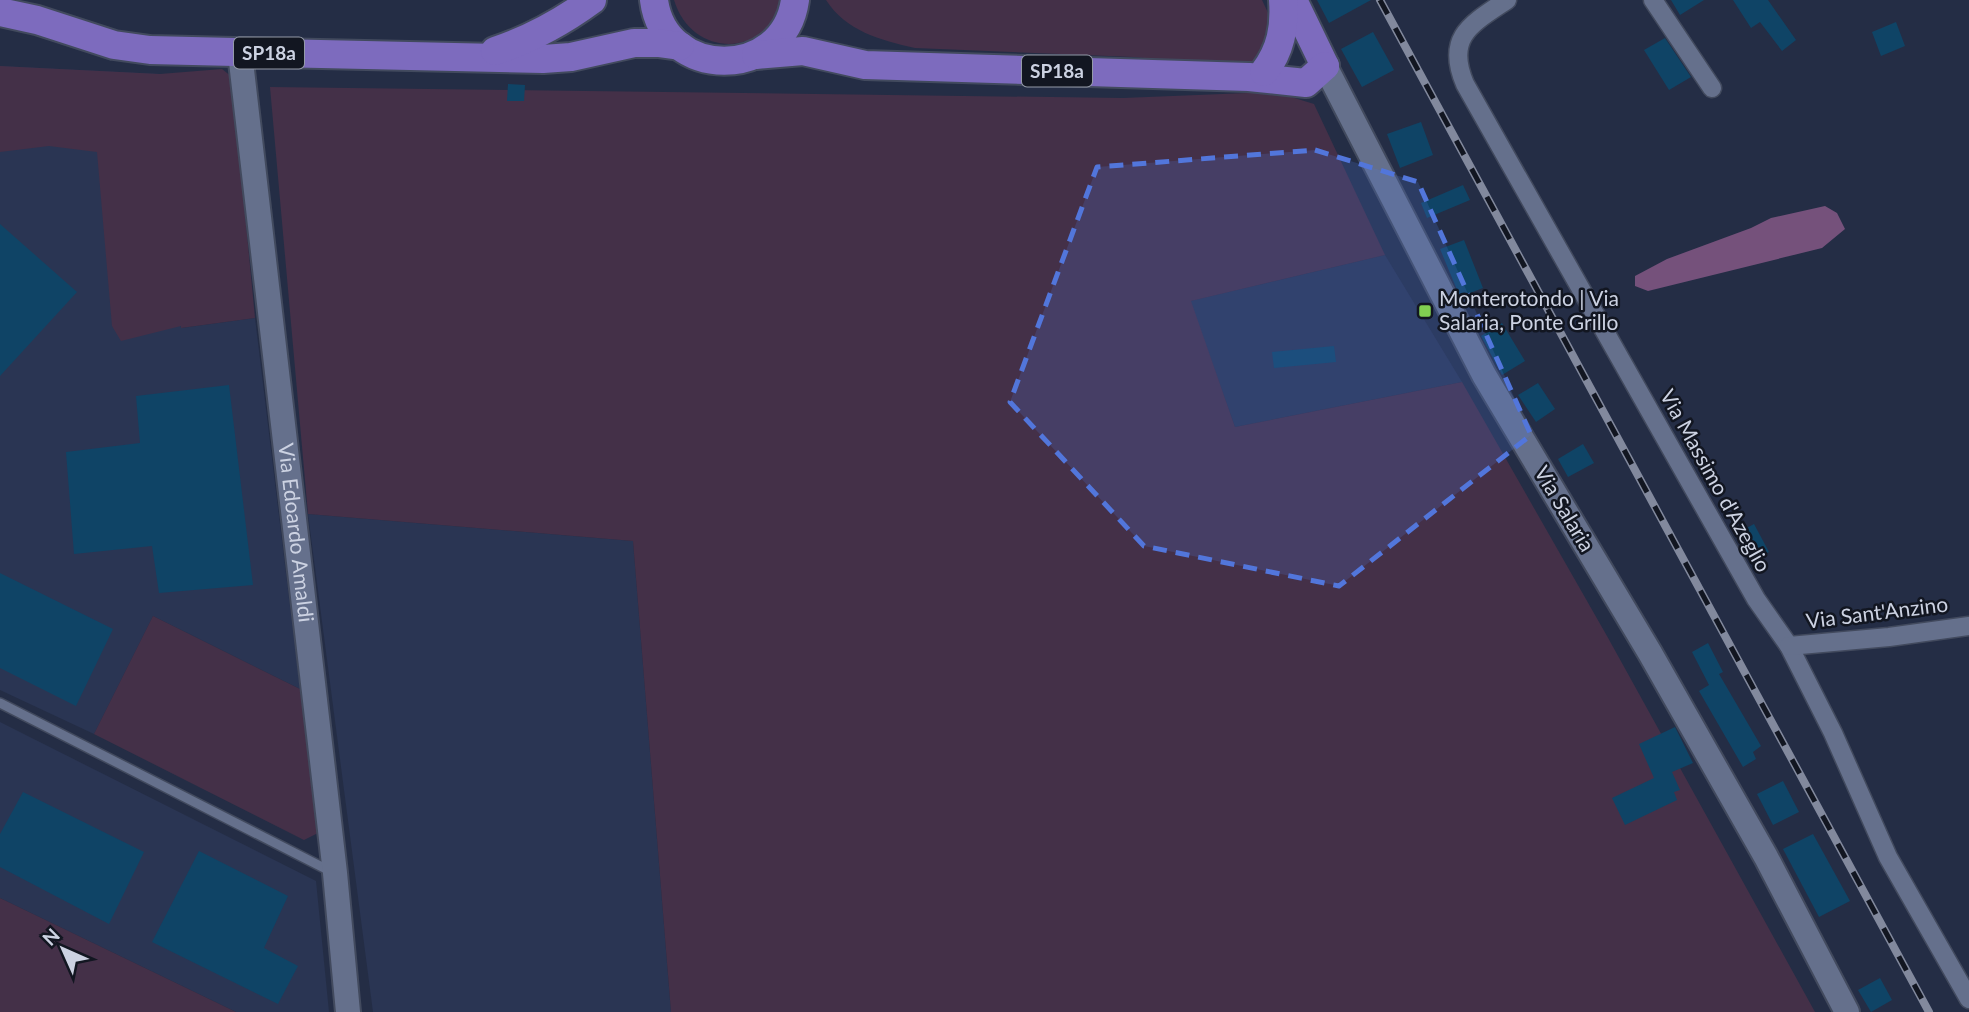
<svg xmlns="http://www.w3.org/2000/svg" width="1969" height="1012" font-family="Lato,sans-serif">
<rect width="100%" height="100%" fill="#242d45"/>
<!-- built -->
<g fill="#2a3553">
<polygon points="0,66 160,74 181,328 255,318 300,689 153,616 94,734 0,690"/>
<polygon points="1385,255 1462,382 1235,427 1190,301"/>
<polygon points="308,514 633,541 671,1012 373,1012"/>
<polygon points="0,722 316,881 329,1012 236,1012 0,898"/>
</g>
<!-- green -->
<g fill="#443048">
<path d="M674,0h110c-18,58 -92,59 -110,0z"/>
<path d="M826,0h436l15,32 -25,32 -21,2 -98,-9 -218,-9c-35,-8 -69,-17 -89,-48z"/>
<polygon points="0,66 160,74 222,69 232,77 255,318 181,328 181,326 121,341 112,326 97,152 49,146 0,152"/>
<polygon points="270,87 1123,98 1275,92 1314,104 1385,255 1191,301 1235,427 1462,382 1607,636 1815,1012 671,1012 633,541 308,514"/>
<polygon points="153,616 300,689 318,833 304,840 94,734"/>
<polygon points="0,898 236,1012 0,1012"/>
</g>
<!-- forest -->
<polygon fill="#75517b" points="1825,206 1837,213 1845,229 1822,248 1648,291 1635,286 1635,276 1667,259 1751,228 1771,218"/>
<!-- building -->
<g fill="#0f4466">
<polygon points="1317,0 1371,0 1329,23"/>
<polygon points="1671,0 1704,0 1680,15"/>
<polygon points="1733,0 1768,0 1796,40 1782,51 1760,22 1751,28"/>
<polygon points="1896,22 1905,46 1881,56 1872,32"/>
<polygon points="1373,32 1394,70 1362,87 1341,49"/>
<polygon points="1665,38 1691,77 1669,90 1644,50"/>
<polygon points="508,84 525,85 524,101 507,101"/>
<polygon points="1421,122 1433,155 1400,168 1387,134"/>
<polygon points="1463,185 1470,200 1427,218 1421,203"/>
<polygon points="0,224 77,292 0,376"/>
<polygon points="1464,240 1483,288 1460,297 1440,249"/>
<polygon points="1502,323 1525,361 1502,375 1481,336"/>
<polygon points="1334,346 1336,362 1274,368 1272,352"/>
<polygon points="1538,383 1555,409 1536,422 1518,395"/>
<polygon points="229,385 253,585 159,593 152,546 74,554 66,452 140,443 136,396"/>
<polygon points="1583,444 1594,463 1568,477 1558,459"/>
<polygon points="1754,524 1769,552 1753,561 1737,533"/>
<polygon points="0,573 113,629 76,706 0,668"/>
<polygon points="1708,643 1723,672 1719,674 1761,746 1753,752 1756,759 1743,767 1699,691 1709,685 1692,652"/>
<polygon points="1675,727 1693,763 1672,772 1680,790 1674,792 1677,800 1625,825 1612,798 1654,778 1639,744"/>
<polygon points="1783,781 1799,812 1773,825 1757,794"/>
<polygon points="23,792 144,852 109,924 0,867 0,834"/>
<polygon points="1813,834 1850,901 1819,917 1783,849"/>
<polygon points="199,851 288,896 264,948 298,966 278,1004 152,942"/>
<polygon points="1880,978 1892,1000 1871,1012 1858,990"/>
</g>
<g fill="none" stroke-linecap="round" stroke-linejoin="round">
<defs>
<polyline id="lane" points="0,703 330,871"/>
<g id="street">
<path d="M1507,0c-36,24 -62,37 -42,84l291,515 33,47 44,87 55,124 81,142"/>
<polyline points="1653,0 1712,88"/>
<polyline points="1789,646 1889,637 1969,626"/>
</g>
<g id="secondary">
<path id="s1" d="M240,53l95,820 13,139"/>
<polyline points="1325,66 1484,375 1650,653 1766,857 1847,1012"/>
</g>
<g id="primary">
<path d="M654,0c10,81 130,81 141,0"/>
<polyline points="1293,0 1325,66"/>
<polyline points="0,12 37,20 114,45 150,50 543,59 571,57 634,43 658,43 680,46"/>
<path d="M495,51c36,-12 67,-29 97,-51"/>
<polyline points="756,55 803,51 865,65 1249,77 1306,83 1325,66"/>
<path d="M1264,72c17,-22 21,-45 19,-72"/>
</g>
</defs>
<!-- lane casing -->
<use href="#lane" stroke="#424a5e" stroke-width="12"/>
<!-- street casing -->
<use href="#street" stroke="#424a5e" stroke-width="21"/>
<!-- secondary casing -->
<use href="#secondary" stroke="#424a5e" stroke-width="28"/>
<!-- primary casing -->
<use href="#primary" stroke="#424a5e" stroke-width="32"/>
<!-- lane -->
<use href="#lane" stroke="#65708c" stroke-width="9"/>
<!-- street -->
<use href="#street" stroke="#65708c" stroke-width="18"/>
<!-- secondary -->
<use href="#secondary" stroke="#65708c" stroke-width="24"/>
<!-- primary -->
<use href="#primary" stroke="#7d6bbe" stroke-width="28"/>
<defs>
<polyline id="rail" points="1380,0 1929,1012"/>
</defs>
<!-- rail casing -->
<use href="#rail" stroke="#82899d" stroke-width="8"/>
<!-- rail -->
<use href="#rail" stroke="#121621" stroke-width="5" stroke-dasharray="16" stroke-linecap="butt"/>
</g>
<!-- marked area -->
<path fill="#5276db" fill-opacity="0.2" stroke="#5276db" stroke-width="5" stroke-dasharray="14 9" stroke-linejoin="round" d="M1315,150l103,32 113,253 -192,151 -195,-40 -134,-144 87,-235z"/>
<!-- markers -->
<rect fill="#81d051" stroke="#121621" stroke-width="2.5" x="1418" y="304" width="14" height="14" rx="3.5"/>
<g text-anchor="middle" stroke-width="5" stroke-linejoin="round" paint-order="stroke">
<!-- shield labels -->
<g fill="#121621" stroke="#949aa8" stroke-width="2">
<rect x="234" y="37.5" width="70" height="31" rx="5"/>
<rect x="1022" y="55.5" width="70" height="31" rx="5"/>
</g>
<g font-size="19" font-weight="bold" fill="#ccd2e2">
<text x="269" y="60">SP18a</text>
<text x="1057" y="78">SP18a</text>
</g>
<!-- poi labels -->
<g font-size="21" fill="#ccd2e2" stroke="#121621" text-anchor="start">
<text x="1439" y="306">Monterotondo | Via<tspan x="1439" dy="24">Salaria, Ponte Grillo</tspan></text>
</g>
<!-- street labels -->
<g font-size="21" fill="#ccd2e2" stroke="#121621">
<text transform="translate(1715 481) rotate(61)" y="7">Via Massimo d'Azeglio</text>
<text transform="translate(1564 509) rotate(59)" y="7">Via Salaria</text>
<text dy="7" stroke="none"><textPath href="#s1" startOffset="483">Via Edoardo Amaldi</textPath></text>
<text transform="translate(1877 613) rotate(-7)" y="7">Via Sant'Anzino</text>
</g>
</g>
<!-- north arrow -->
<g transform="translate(63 949) rotate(315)" stroke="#121621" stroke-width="5" paint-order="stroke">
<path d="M0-5L12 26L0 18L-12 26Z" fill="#ccd2e2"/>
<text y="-10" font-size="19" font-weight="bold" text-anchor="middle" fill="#ccd2e2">N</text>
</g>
</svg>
